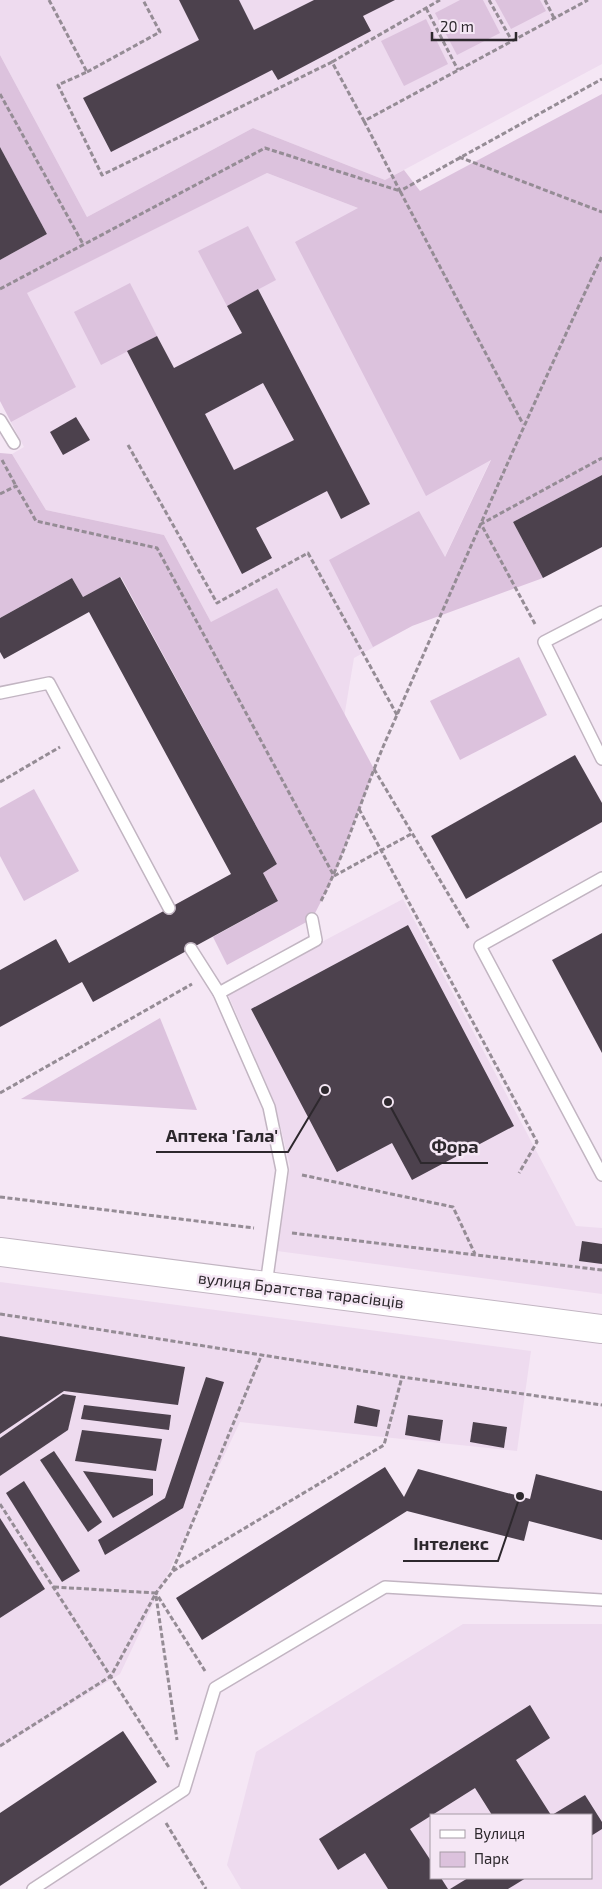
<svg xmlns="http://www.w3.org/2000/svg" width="602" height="1889" font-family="'Exo 2',sans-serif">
<rect width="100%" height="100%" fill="#f5e7f5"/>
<!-- built -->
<g fill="#eedbef" fill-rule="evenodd">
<polygon points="0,0 602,0 602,64 385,180 253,128 87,217 0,55"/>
<polygon points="267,173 358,208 491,459 412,626 354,658 333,783 306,798 164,535 46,510 12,454 24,447 0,401 0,306"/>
<polygon points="403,899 576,1226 602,1228 602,1294 277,1251 290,1166 275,1104 227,992"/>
<polygon points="0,1282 531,1351 517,1451 240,1422 120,1674 0,1748"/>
<path d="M463,1624h139v265h-361l-14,-24 29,-113zM431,1815h160v63h-160z"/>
</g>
<!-- green -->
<g fill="#dcc2dd">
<polygon points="460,0 483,0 500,33 457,55 435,13"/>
<polygon points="495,0 540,0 546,11 511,29"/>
<polygon points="426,19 448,64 404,86 381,41"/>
<polygon points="0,55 87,217 253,128 385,180 404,170 420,191 602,94 602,475 513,522 543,578 412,626 373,647 329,560 419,511 445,557 491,460 426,496 295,242 358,208 267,173 27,293 76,387 11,422 0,401 0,260 47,234 0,147"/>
<polygon points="248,226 276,280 227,306 198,251"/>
<polygon points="130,283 157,336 101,365 74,312"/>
<polygon points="0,453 12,454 46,510 164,535 211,622 277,588 374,769 334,876 312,919 227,965 213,937 278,901 263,873 277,864 121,577 83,597 72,578 0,618"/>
<polygon points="519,657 547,715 460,760 430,701"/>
<polygon points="34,789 79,871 24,901 0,856 0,808"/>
<polygon points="160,1018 197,1110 21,1099"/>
</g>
<!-- building -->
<g fill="#4c414d" fill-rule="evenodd">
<polygon points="179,0 239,0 254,30 314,0 395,0 363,16 371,31 278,80 272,70 111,152 83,98 199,40"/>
<polygon points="0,147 47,234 0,260"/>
<path d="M258,289l112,215 -29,15 -14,-28 -71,37 16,30 -30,16 -115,-223 30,-15 17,32 68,-35 -15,-27zM263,383l31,57 -60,30 -29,-56z"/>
<polygon points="76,417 90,440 63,455 50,432"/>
<polygon points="602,475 602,547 543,578 513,522"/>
<polygon points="120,577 277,864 263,873 278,901 93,1002 82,982 0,1027 0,970 56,939 69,963 231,874 89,612 4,659 0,652 0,618 72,578 83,597"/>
<polygon points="575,755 602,803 602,822 466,899 431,836"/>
<polygon points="408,925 514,1126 412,1180 392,1143 337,1172 251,1009"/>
<polygon points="602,933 602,1053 552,960"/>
<polygon points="582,1241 602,1244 602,1264 579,1261"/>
<polygon points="0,1336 185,1367 178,1405 64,1391 0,1434"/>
<polygon points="206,1377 224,1382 183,1508 105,1555 98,1540 165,1498"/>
<polygon points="63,1394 76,1396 68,1430 0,1476 0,1438"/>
<polygon points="84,1405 171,1415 169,1430 81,1419"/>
<polygon points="357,1405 380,1410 377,1427 354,1423"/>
<polygon points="408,1415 443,1420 440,1441 405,1435"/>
<polygon points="473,1422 507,1427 504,1448 470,1442"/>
<polygon points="82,1430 162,1439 156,1471 75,1461"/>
<polygon points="54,1451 102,1522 88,1532 40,1460"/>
<polygon points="385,1467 404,1497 418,1469 530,1499 536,1474 602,1491 602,1540 529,1521 524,1541 407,1511 202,1640 176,1598"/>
<polygon points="83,1471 153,1479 153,1495 113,1518"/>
<polygon points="24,1481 80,1571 62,1582 6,1493"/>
<polygon points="0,1518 45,1589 0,1618"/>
<polygon points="530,1705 550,1738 516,1760 551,1815 492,1815 475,1788 410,1829 431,1861 431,1878 441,1878 448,1889 388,1889 365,1853 338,1870 319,1839"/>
<polygon points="123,1731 157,1782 0,1886 0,1813"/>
<polygon points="585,1795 602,1822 602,1829 591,1836 591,1815 552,1815"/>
<polygon points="468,1878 526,1878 508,1889 450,1889"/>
</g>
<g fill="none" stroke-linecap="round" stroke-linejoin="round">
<defs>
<g id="service">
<polyline points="0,420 14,443"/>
<polyline points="602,612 544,642 602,759"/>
<polyline points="0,693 49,683 169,908"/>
<polyline points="602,878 480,946 602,1175"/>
<polyline points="191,949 219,993 269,1107 282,1170 266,1285"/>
<polyline points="219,993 316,940 312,919"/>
<polyline points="33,1889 184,1790 215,1688 385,1587 602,1600"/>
</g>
<polyline id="tertiary" points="0,1252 602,1329"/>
</defs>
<!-- service casing -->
<use href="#service" stroke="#c2b5c2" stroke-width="14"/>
<!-- tertiary casing -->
<use href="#tertiary" stroke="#c2b5c2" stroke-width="30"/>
<!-- path -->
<g stroke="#958c95" stroke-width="3" stroke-dasharray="5 2.5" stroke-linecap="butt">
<polyline points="49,0 87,72 58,85 102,175 332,62 364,121 588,0"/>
<polyline points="489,0 512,41"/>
<polyline points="545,0 554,18"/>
<polyline points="426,8 458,70"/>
<polyline points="332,62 440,0"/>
<polyline points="87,72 160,32 143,0"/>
<polyline points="0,94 83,244"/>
<polyline points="364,121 400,191 602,79"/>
<polyline points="459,157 602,212"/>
<polyline points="0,289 265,148 400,191 523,424"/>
<polyline points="128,445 217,603 308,553 397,715"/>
<polyline points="2,460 16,486"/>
<polyline points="0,494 16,486 36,521 157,548 334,876 413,833"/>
<polyline points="535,624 481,524 602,458"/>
<polyline points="374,769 469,929"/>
<polyline points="0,782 60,747"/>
<polyline points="359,809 537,1142 519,1173"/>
<path d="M321,901c26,-51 42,-108 65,-161 71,-162 141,-324 216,-484"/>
<polyline points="0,1093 192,984"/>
<polyline points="302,1175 453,1207 475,1254"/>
<polyline points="0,1197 254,1228"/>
<polyline points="292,1233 602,1270"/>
<polyline points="0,1314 402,1377 602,1405"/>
<polyline points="0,1504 170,1769"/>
<polyline points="173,1571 384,1445 402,1377"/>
<polyline points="54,1587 156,1593"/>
<polyline points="156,1596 177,1740"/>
<polyline points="205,1671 156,1593 172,1572 262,1354"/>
<polyline points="0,1746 111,1676 156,1593"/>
<polyline points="166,1823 206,1889"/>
</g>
<!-- service -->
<use href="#service" stroke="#fff" stroke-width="11"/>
<!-- tertiary -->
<use href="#tertiary" stroke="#fff" stroke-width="28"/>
</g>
<g text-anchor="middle" stroke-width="5" stroke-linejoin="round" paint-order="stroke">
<!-- street labels -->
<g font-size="16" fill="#2d282d" stroke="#f5e7f5">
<text transform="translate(301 1290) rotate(7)" y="6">вулиця Братства тарасівців</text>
</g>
</g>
<!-- callouts -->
<path fill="none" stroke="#2d282d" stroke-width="2" d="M325 1090L288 1152H156M388 1102L421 1163H488M520 1496L498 1561H403"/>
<g fill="#2d282d" stroke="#f5e7f5" stroke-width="2">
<circle cx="325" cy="1090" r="5"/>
<circle cx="388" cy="1102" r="5"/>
<circle cx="520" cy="1496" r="5"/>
</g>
<g font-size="18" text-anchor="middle" font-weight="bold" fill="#2d282d" stroke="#f5e7f5" stroke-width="5" stroke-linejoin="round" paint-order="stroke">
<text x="222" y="1142">Аптека 'Гала'</text>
<text x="455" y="1153">Фора</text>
<text x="451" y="1550">Інтелекс</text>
</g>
<!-- legend -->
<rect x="430" y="1814" width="162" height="65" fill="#f5e7f5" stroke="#a59ba5"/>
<rect x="440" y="1830" width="25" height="8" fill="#ffffff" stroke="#a59ba5"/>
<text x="474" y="1839" font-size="15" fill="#2d282d">Вулиця</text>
<rect x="440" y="1852" width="25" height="15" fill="#dcc2dd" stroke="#a59ba5"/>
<text x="474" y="1864" font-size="15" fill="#2d282d">Парк</text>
<!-- scale -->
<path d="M432 32v8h84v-8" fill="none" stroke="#2d282d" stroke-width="2.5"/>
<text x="440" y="32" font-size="15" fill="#2d282d" stroke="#f5e7f5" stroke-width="4" paint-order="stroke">20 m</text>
</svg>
